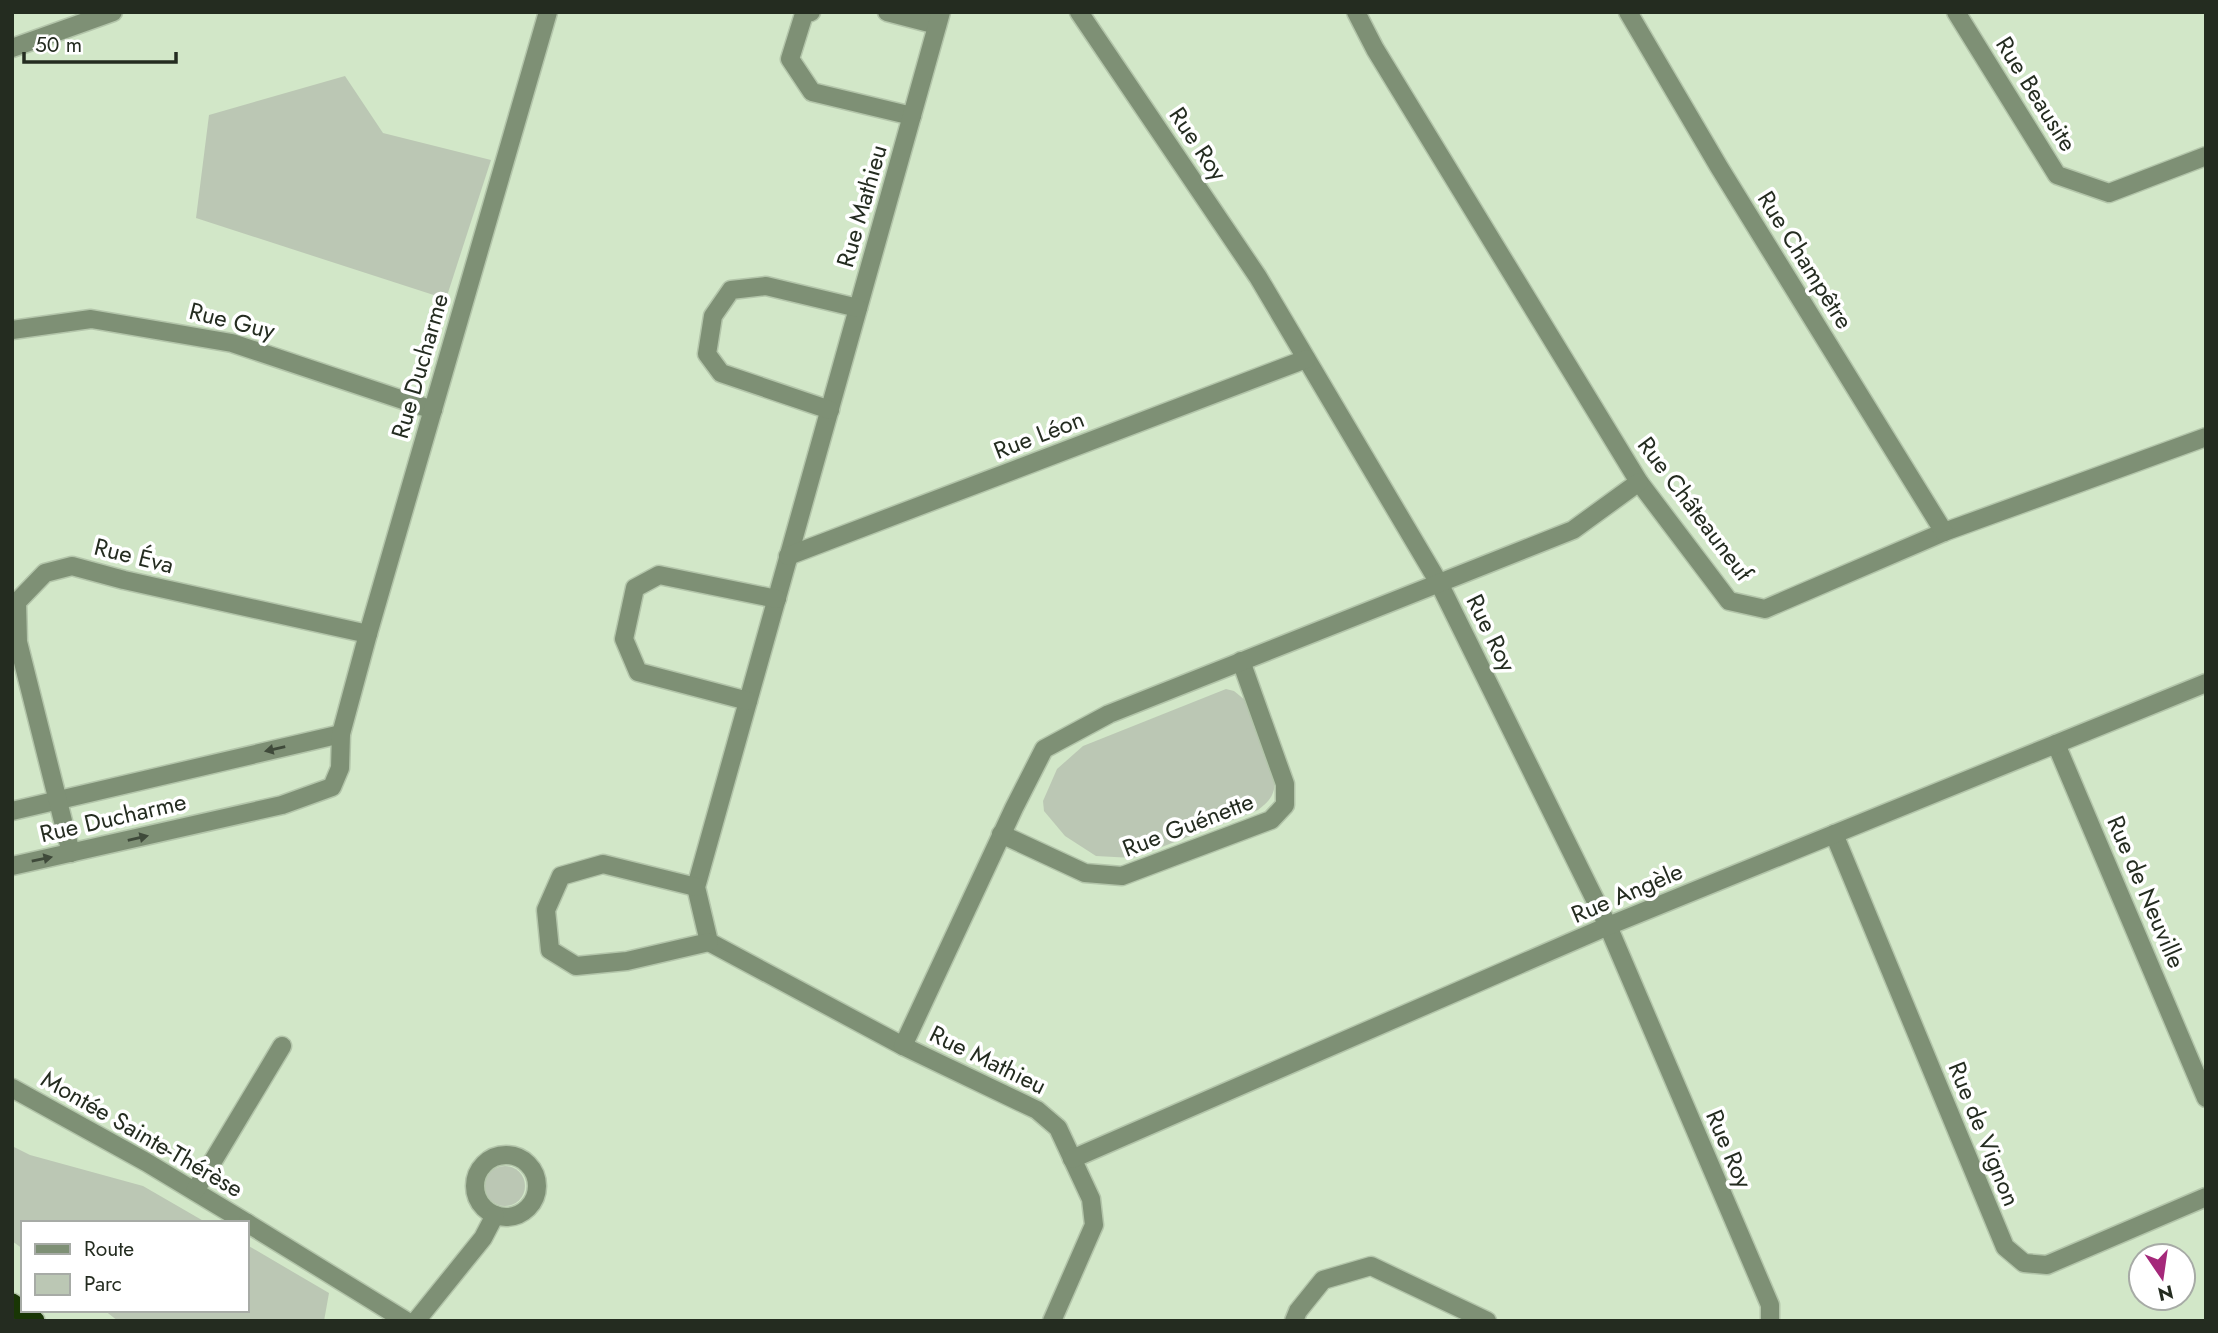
<svg xmlns="http://www.w3.org/2000/svg" width="2218" height="1333" font-family="Jost,sans-serif">
<rect width="100%" height="100%" fill="#d2e7c8"/>
<!-- green -->
<g fill="#bbc7b4">
<polygon points="345,76 383,133 491,160 446,299 196,218 209,115"/>
<path d="M1226,689l8,2 11,9 30,78c0,16 -4,22 -17,32l-125,48 -37,-2 -31,-20 -21,-25 -1,-10 14,-32 26,-23z"/>
<polygon points="12,1146 30,1155 143,1186 207,1223 23,1223 23,1249 12,1241"/>
<circle cx="505" cy="1186" r="20"/>
<polygon points="247,1245 329,1293 324,1321 118,1321 104,1310 247,1310"/>
</g>
<g fill="none" stroke-linecap="round" stroke-linejoin="round">
<defs>
<g id="minor">
<polyline points="811,12 804,14 790,59 812,92 912,116"/>
<polyline points="887,12 937,25"/>
<polyline points="941,12 696,887 709,942 903,1046 1037,1110 1058,1128 1091,1199 1094,1225 1052,1321"/>
<polyline points="1079,12 1258,277 1439,583 1608,926 1770,1305 1770,1321"/>
<polyline points="1356,12 1375,49 1639,482 1729,601 1765,609 1944,532 2206,437"/>
<polyline points="1628,12 1719,167 1944,532"/>
<polyline points="1956,12 2057,175 2109,193 2206,156"/>
<polyline points="12,48 113,12"/>
<polyline points="12,330 91,319 232,343 433,410"/>
<polyline points="830,410 721,373 707,354 713,316 731,290 766,286 858,308"/>
<polyline points="788,556 1306,359"/>
<polyline points="748,701 638,672 624,639 635,588 659,575 777,599"/>
<polyline points="2056,744 2206,1098"/>
<polyline points="12,811 341,734"/>
<polyline points="1001,834 1085,873 1122,876 1271,820 1285,805 1285,784 1241,661"/>
<polyline points="1834,834 2005,1247 2024,1263 2047,1265 2206,1197"/>
<polyline points="71,853 18,642 17,602 45,573 72,566 124,580 368,634"/>
<polyline points="12,866 282,805 332,787 340,768 341,734 368,634 548,12"/>
<polyline points="696,887 603,864 561,876 546,910 550,950 576,966 627,961 709,942"/>
<polyline points="903,1046 1014,808 1044,749 1109,714 1573,530 1639,482"/>
<polyline points="12,1088 146,1162 247,1223"/>
<circle cx="506" cy="1186" r="31"/>
<polyline points="1072,1159 1608,926 2206,683"/>
<polyline points="195,1191 282,1046"/>
<polyline points="247,1223 406,1321"/>
<polyline points="416,1321 483,1238 495,1215"/>
<polyline points="1294,1321 1298,1311 1323,1280 1371,1266 1487,1321"/>
</g>
<polyline id="highway" points="12,1304 34,1321"/>
</defs>
<!-- minor casing -->
<use href="#minor" stroke="#b3c5aa" stroke-width="21"/>
<!-- highway casing -->
<use href="#highway" stroke="#b3c5aa" stroke-width="24"/>
<!-- minor -->
<use href="#minor" stroke="#7e9075" stroke-width="18"/>
<!-- highway -->
<use href="#highway" stroke="#193605" stroke-width="21"/>
</g>
<!-- one-way arrows -->
<defs><path id="oneway-solid" d="M-6-.8H1V-3.2L6.5 0L1 3.2V.8H-6Z" transform="scale(1.75)"/></defs>
<g fill="#3f4a3a">
<use href="#oneway-solid" transform="translate(275 749) rotate(167)"/>
<use href="#oneway-solid" transform="translate(138 838) rotate(-13)"/>
<use href="#oneway-solid" transform="translate(42 859) rotate(-12)"/>
</g>
<g text-anchor="middle" stroke-width="7" stroke-linejoin="round" paint-order="stroke">
<!-- street labels -->
<g font-size="24" fill="#242c20" stroke="#fff">
<text transform="translate(2036 94) rotate(58)" y="8">Rue Beausite</text>
<text transform="translate(1198 144) rotate(56)" y="8">Rue Roy</text>
<text transform="translate(862 206) rotate(-74)" y="8">Rue Mathieu</text>
<text transform="translate(1805 260) rotate(58)" y="8">Rue Champêtre</text>
<text transform="translate(232 321) rotate(14)" y="8">Rue Guy</text>
<text transform="translate(420 366) rotate(-74)" y="8">Rue Ducharme</text>
<text transform="translate(1039 435) rotate(-21)" y="8">Rue Léon</text>
<text transform="translate(1695 509) rotate(53)" y="8">Rue Châteauneuf</text>
<text transform="translate(134 556) rotate(14)" y="8">Rue Éva</text>
<text transform="translate(1491 633) rotate(64)" y="8">Rue Roy</text>
<text transform="translate(113 818) rotate(-13)" y="8">Rue Ducharme</text>
<text transform="translate(1188 825) rotate(-21)" y="8">Rue Guénette</text>
<text transform="translate(2146 892) rotate(67)" y="8">Rue de Neuville</text>
<text transform="translate(1627 893) rotate(-23)" y="8">Rue Angèle</text>
<text transform="translate(988 1060) rotate(26)" y="8">Rue Mathieu</text>
<text transform="translate(142 1134) rotate(30)" y="8">Montée Sainte-Thérèse</text>
<text transform="translate(1984 1134) rotate(68)" y="8">Rue de Vignon</text>
<text transform="translate(1729 1149) rotate(67)" y="8">Rue Roy</text>
</g>
</g>
<!-- border -->
<rect width="2218" height="1333" fill="none" stroke="#242c20" stroke-width="28"/>
<!-- legend -->
<rect x="21" y="1221" width="228" height="91" fill="#ffffff" stroke="#a7aba6" stroke-width="2"/>
<rect x="35" y="1244" width="35" height="10" fill="#7e9075" stroke="#a7aba6" stroke-width="2"/>
<text x="84" y="1256" font-size="21" fill="#242c20">Route</text>
<rect x="35" y="1274" width="35" height="21" fill="#bbc7b4" stroke="#a7aba6" stroke-width="2"/>
<text x="84" y="1291" font-size="21" fill="#242c20">Parc</text>
<!-- north arrow -->
<g transform="translate(2162 1277) rotate(167)"><circle r="33" fill="#ffffff" stroke="#a7aba6" stroke-width="2"/>
<path d="M0-5L12 26L0 18L-12 26Z" fill="#a5287a"/>
<text y="-10" font-size="19" font-weight="bold" text-anchor="middle" fill="#242c20">N</text>
</g>
<!-- scale -->
<path d="M24 52v10h152v-10" fill="none" stroke="#242c20" stroke-width="3.5"/>
<text x="35" y="52" font-size="21" fill="#242c20" stroke="#ffffff" stroke-width="5" paint-order="stroke">50 m</text>
</svg>
